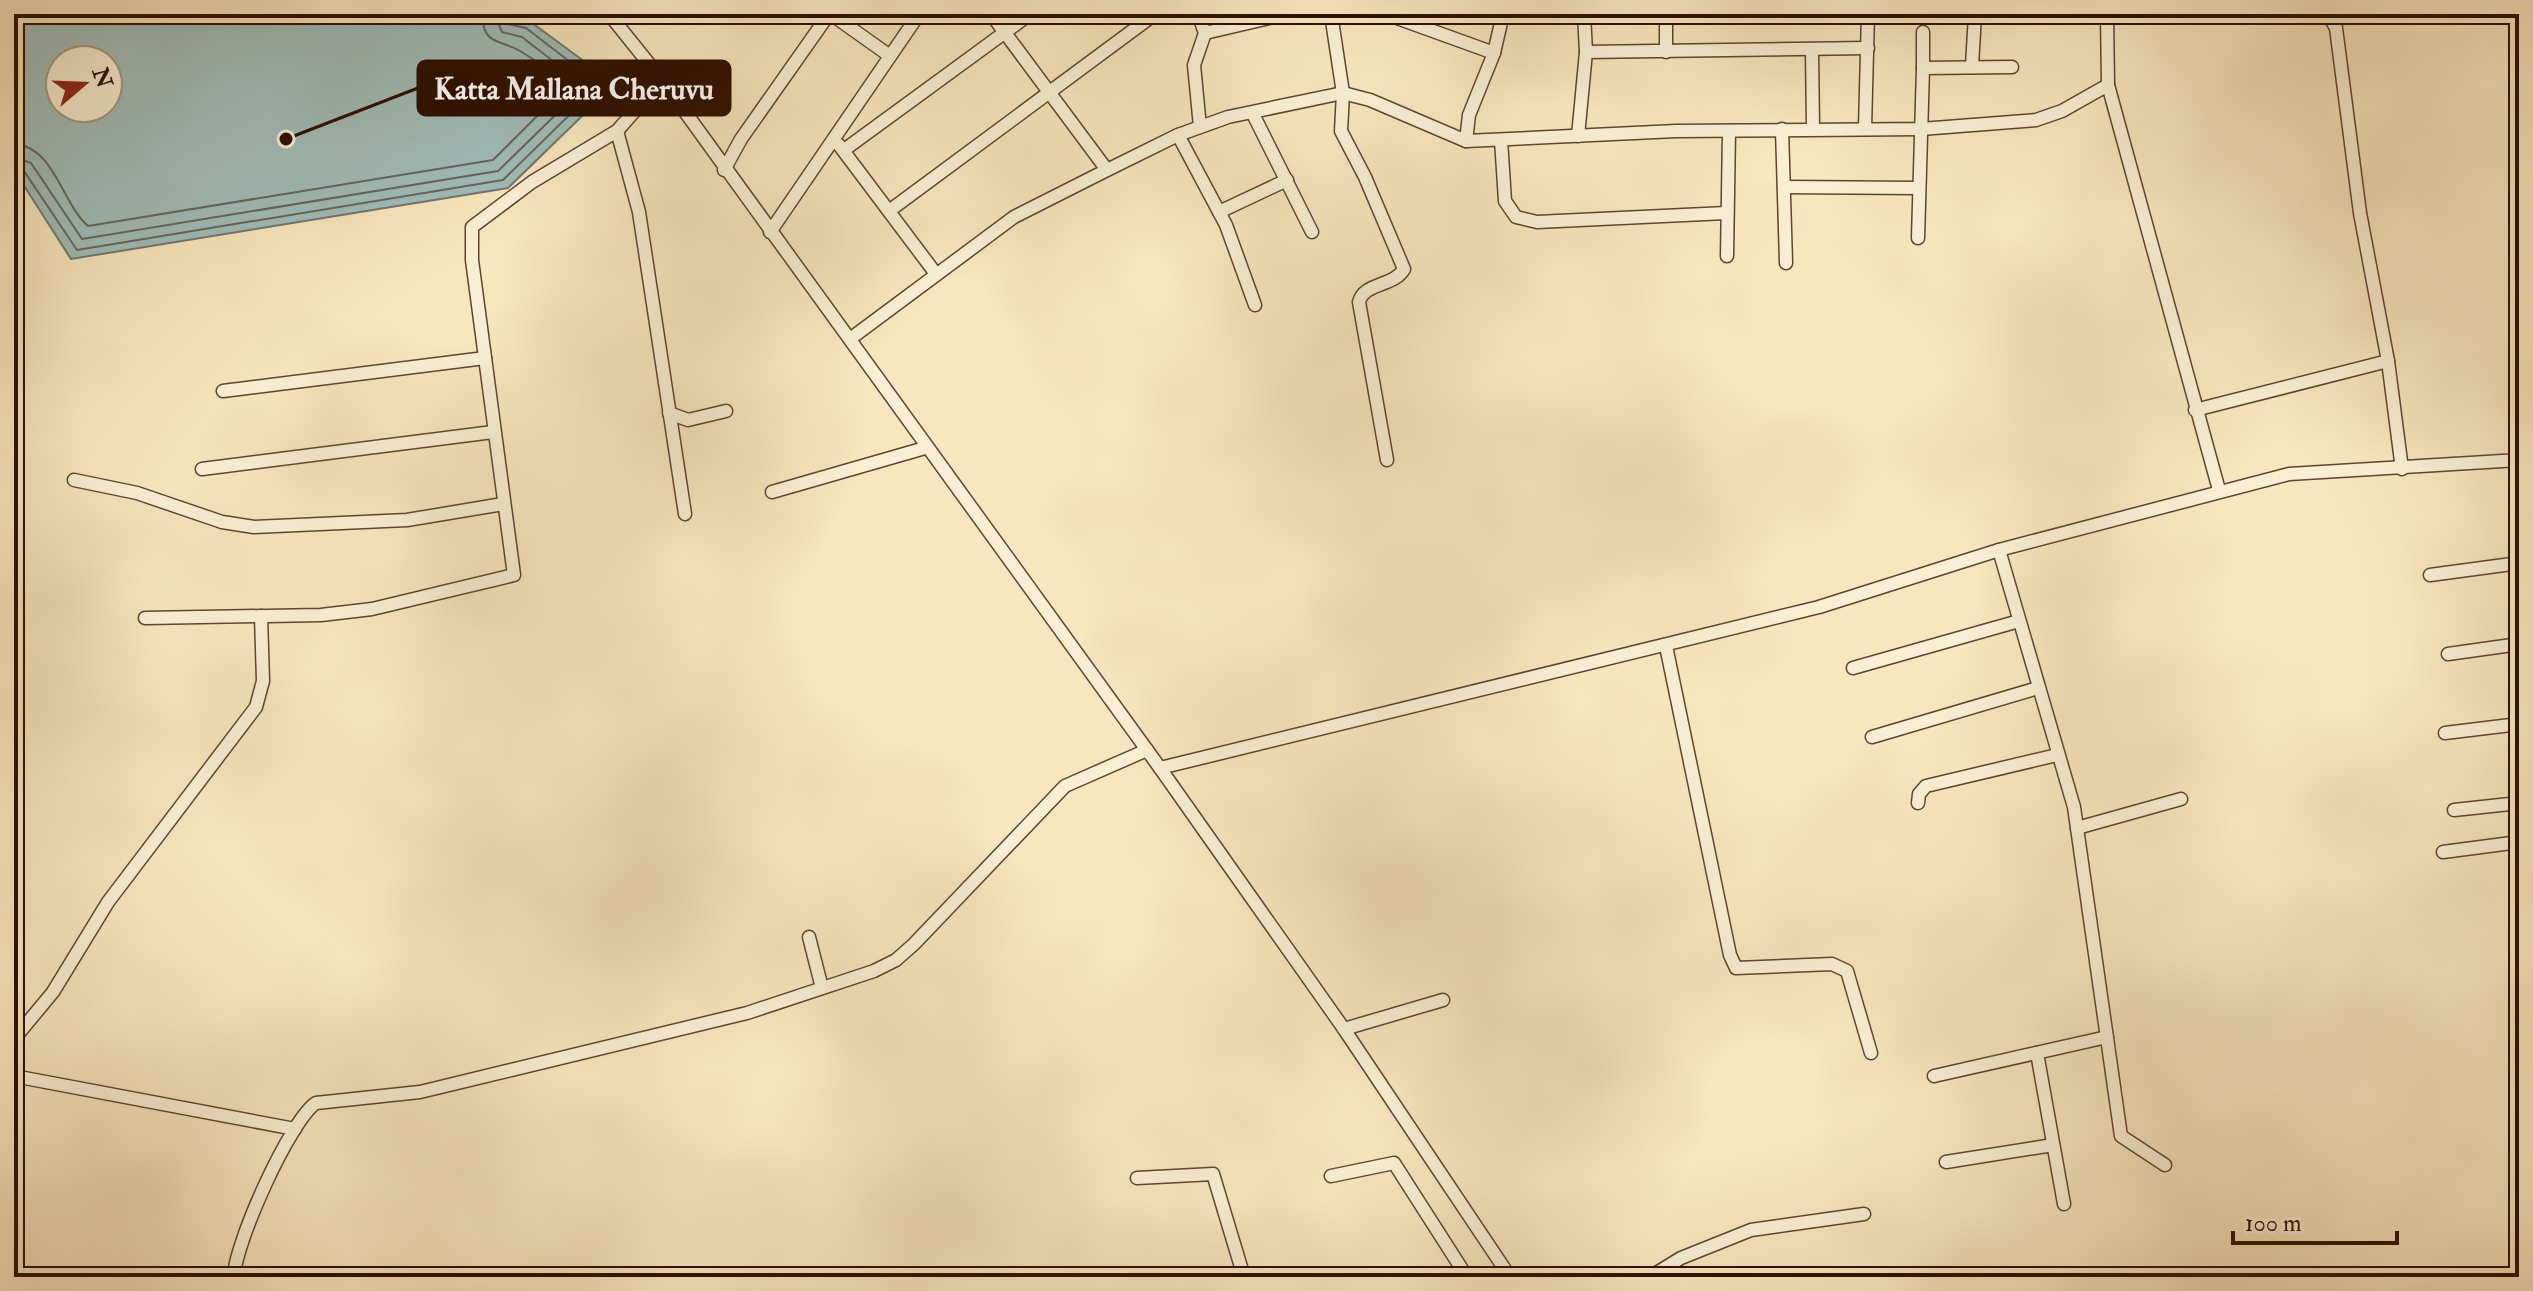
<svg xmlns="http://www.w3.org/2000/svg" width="2533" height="1291" font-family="'IM FELL Double Pica',serif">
<rect width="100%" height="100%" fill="#f8e6be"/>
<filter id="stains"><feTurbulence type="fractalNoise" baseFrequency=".0025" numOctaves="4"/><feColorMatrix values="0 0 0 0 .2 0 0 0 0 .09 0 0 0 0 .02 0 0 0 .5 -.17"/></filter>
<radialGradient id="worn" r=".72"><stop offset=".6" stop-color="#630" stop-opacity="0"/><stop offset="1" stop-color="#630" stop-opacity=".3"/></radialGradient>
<!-- water -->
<path fill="#a0bdba" stroke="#727770" stroke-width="2" fill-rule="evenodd" d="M14,14h463l51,6 87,64 -107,104 -437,71 -57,-89zM60,60h48v48h-48z"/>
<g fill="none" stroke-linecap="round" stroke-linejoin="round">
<!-- shore -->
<g stroke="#66665d" stroke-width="2">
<path d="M14,144c40,2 48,60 74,82l405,-66 73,-73c-11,-13 -31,-27 -46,-36 -20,-12 -37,-5 -38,-37"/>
<polyline points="14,157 31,163 82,239 498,171 585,86 522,37 502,32 494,14"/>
<polyline points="14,167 24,171 77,250 503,180 600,85 526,28 508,24 504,14"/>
</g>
<defs>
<g id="street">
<polyline points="609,14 662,80 1160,768 1344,1029 1510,1277"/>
<polyline points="831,14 890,56"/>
<polyline points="991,14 1107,170"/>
<polyline points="1198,14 1205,33 1194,65 1200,127"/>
<path d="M1331,14l12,79 -2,38 24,46 39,92c-10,18 -40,13 -45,33l28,158"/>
<polyline points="1386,14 1494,53"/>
<polyline points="2107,14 2108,85 2219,490"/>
<polyline points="2328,14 2336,28 2360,213 2388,361 2402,469"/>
<polyline points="1923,32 1923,68"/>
<polyline points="1205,33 1286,14"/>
<polyline points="1812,51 1813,128"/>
<polyline points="1586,52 1868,48"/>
<polyline points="1666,52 1666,14"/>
<polyline points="1972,66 1975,14"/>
<polyline points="1253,114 1312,232"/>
<polyline points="1865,128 1868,14"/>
<polyline points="1782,129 1786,263"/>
<polyline points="617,131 639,212 685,514"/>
<polyline points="1178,135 1226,225 1255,305"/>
<polyline points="1578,136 1586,52 1584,14"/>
<polyline points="1501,140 1505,201 1516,217 1537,222 1726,213"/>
<polyline points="1466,141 1469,115 1494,53 1503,14"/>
<polyline points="839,145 936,274"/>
<polyline points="844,150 1030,14"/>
<polyline points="724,170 741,139 829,14"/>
<polyline points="1784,187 1918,188"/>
<polyline points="889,211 1155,14"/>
<polyline points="1219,212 1287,180"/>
<polyline points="770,232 919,14"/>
<polyline points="1918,238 1923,68 2012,67"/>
<polyline points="1727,256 1729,131"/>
<polyline points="850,339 1014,217 1107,170 1178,135 1228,117 1343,93 1370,100 1466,141 1676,131 1921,129 2036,120 2062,111 2108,85"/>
<polyline points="223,391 485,358"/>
<polyline points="2195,410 2388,361"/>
<polyline points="669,413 688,420 726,411"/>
<polyline points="202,469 493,432"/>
<polyline points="74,480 137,493 222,522 254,527 407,520 503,504"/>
<polyline points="772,492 925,448"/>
<polyline points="1999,550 2074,807 2121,1136 2165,1165"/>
<polyline points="2430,575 2519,563"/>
<polyline points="145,618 321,615 372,609 514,575 472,260 472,227 532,182 617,131 662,80"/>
<polyline points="1666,646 1730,955 1736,968 1832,964 1847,971 1871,1053"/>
<polyline points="2448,654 2519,644"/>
<polyline points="1853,668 2019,621"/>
<polyline points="2445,733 2519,724"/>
<polyline points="1872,737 2038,688"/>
<polyline points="1160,768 1819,607 1999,550 2289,474 2519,460"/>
<polyline points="1918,803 1919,794 1926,786 2057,755"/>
<polyline points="2454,810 2519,803"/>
<polyline points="2077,828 2181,799"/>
<polyline points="2443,852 2519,842"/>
<polyline points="809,937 822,988"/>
<polyline points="1344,1029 1443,1000"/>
<polyline points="14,1039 53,992 108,902 256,707 263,681 261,616"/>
<polyline points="2037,1053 2064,1204"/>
<polyline points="14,1076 295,1129"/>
<polyline points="1934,1076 2107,1037"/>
<polyline points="1946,1162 2053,1145"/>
<polyline points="1331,1176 1394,1163 1467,1277"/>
<polyline points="1137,1178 1213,1174 1244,1277"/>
<path d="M234,1277c0,-32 56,-157 82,-174l104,-11 327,-79 127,-42 22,-11 18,-16 151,-158 82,-36"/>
<polyline points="1650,1277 1681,1258 1751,1230 1864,1214"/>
<polyline points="1853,1277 1857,1275"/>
</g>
</defs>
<!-- street casing -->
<use href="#street" stroke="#5f4430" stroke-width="15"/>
<!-- street -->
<use href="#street" stroke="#faefd5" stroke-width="12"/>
</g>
<!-- callouts -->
<path fill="none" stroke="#2c0e00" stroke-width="3" d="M286 139L418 88"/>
<circle fill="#2c0e00" stroke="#faefd5" stroke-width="3" cx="286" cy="139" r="8"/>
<rect fill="#2c0e00" stroke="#2c0e00" stroke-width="3" x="418" y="61" width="312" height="54" rx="8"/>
<g font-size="30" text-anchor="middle" font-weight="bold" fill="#fff">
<text x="574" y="99">Katta Mallana Cheruvu</text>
</g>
<!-- margin -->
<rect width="2533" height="1291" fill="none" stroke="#f8e6be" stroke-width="48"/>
<rect x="16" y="16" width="2501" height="1259" fill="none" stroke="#2c0e00" stroke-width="4"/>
<rect x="24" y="24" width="2485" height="1243" fill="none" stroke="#2c0e00" stroke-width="2"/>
<!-- north arrow -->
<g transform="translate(84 84) rotate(71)"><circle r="38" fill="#faefd5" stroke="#a89580" stroke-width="2"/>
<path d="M0-6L14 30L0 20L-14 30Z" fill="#8f2418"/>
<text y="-12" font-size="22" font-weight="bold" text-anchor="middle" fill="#2c0e00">N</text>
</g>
<!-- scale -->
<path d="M2233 1231v12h164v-12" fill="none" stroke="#2c0e00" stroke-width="4"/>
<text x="2245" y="1231" font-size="24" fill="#2c0e00" stroke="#faefd5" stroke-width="6" paint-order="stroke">100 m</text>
<rect width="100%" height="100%" filter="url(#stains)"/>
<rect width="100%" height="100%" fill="url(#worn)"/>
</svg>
